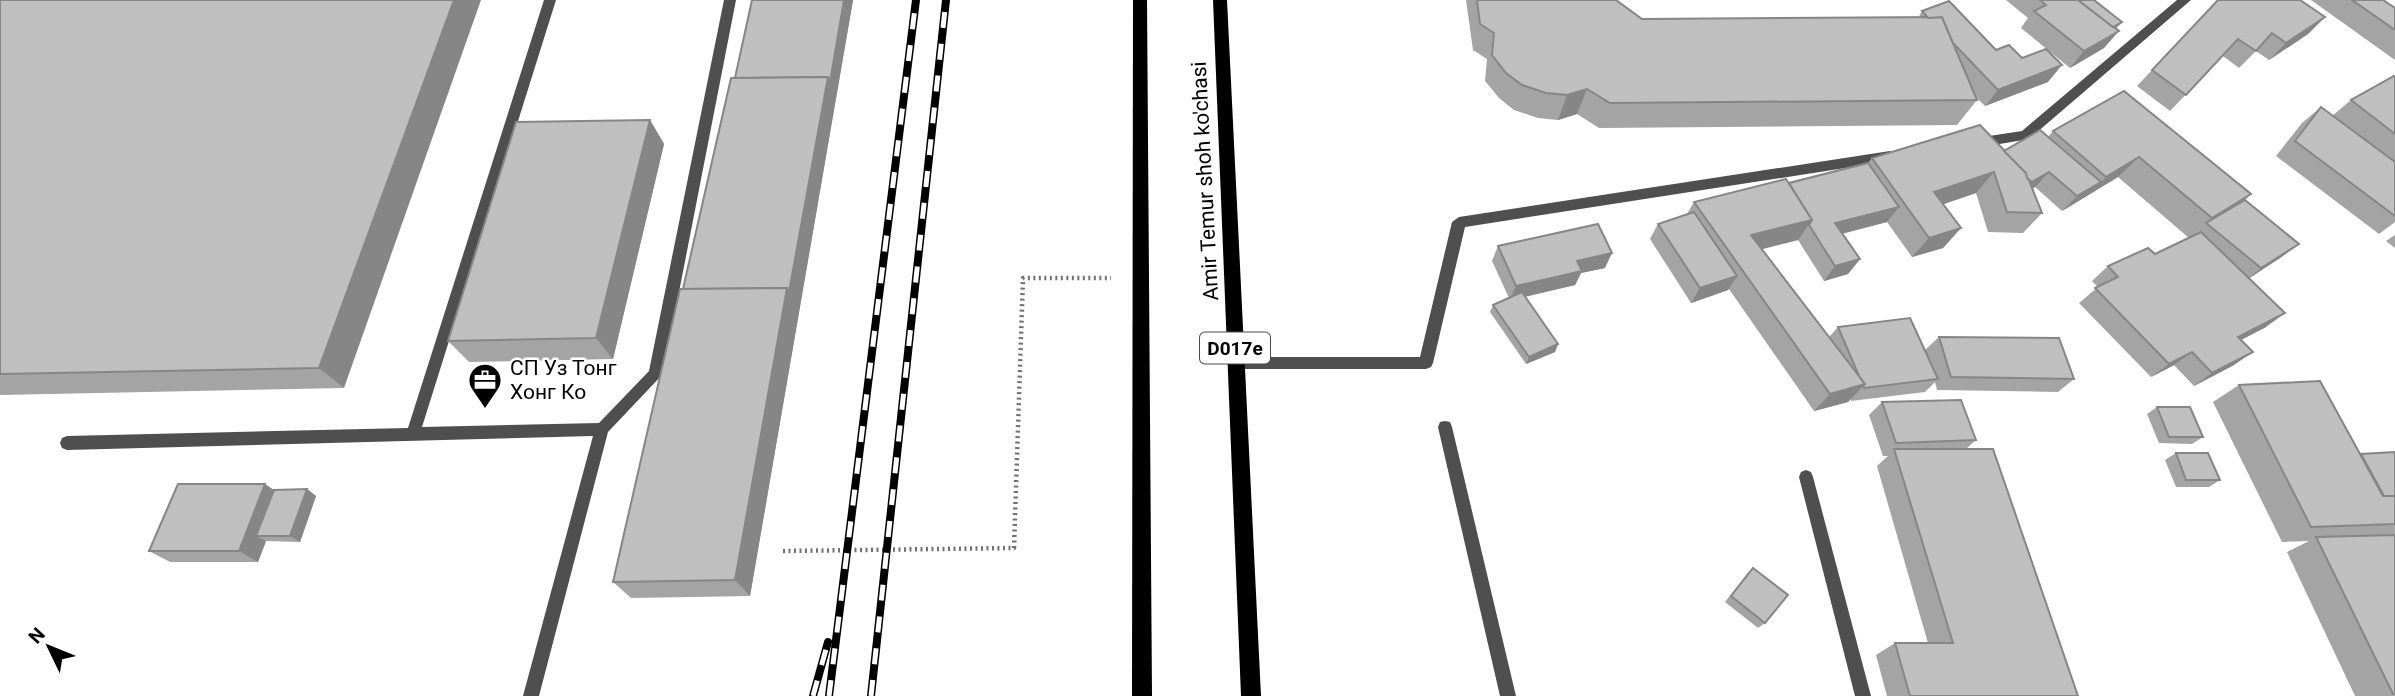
<svg xmlns="http://www.w3.org/2000/svg" width="2395" height="696" font-family="Roboto,sans-serif">
<rect width="100%" height="100%" fill="#fff"/>
<g fill="none" stroke-linecap="round" stroke-linejoin="round">
<!-- path -->
<polyline stroke="#717171" stroke-width="4.5" stroke-dasharray="2 3.5" stroke-linecap="butt" points="783,551 1014,548 1023,278 1111,278"/>
<!-- lane -->
<g fill="#4f4f4f" fill-rule="evenodd">
<polygon points="544,0 556,0 422,427 599,423 649,371 724,0 736,0 663,374 608,432 539,696 523,696 593,436 67,450 62,448 60,443 62,438 67,436 408,428"/>
<polygon points="2177,0 2191,0 2029,139 1976,148 1972,147 1970,143 1972,139 1976,138 2022,131"/>
<polygon points="1890,151 1896,156 1890,161 1465,227 1433,363 1431,367 1426,369 1236,369 1231,367 1229,363 1231,359 1236,357 1420,357 1452,222 1459,217"/>
<polygon points="1445,421 1450,422 1452,427 1516,696 1500,696 1438,427 1440,422"/>
<polygon points="1806,470 1811,472 1813,477 1871,696 1855,696 1799,477 1801,472"/>
</g>
<!-- primary -->
<g fill="#000" fill-rule="evenodd">
<polygon points="1133,0 1147,0 1152,696 1132,696"/>
<polygon points="1213,0 1227,0 1261,696 1241,696"/>
</g>
<defs>
<g id="rail">
<polyline points="813,696 828,642"/>
<polyline points="829,696 916,0"/>
<polyline points="871,696 946,0"/>
</g>
</defs>
<!-- rail casing -->
<use href="#rail" stroke="#000" stroke-width="8"/>
<!-- rail -->
<use href="#rail" stroke="#fff" stroke-width="5" stroke-dasharray="16" stroke-linecap="butt"/>
</g>
<!-- wall -->
<g fill="#a4a4a4">
<polygon points="0,0 344,388 0,395"/>
<polygon points="752,0 853,0 750,596 631,598 613,582 683,289 735,78"/>
<polygon points="1466,0 1616,0 1642,19 1918,18 1922,11 1996,50 2022,58 2048,82 1985,106 1975,96 1977,100 1957,125 1599,128 1577,114 1558,120 1538,118 1514,110 1499,98 1485,81 1487,59 1473,50"/>
<polygon points="2006,0 2094,0 2122,22 2116,29 2104,48 2070,68 2021,28 2028,18"/>
<polygon points="2218,0 2325,17 2308,34 2269,60 2256,51 2239,68 2223,56 2170,111 2137,86"/>
<polygon points="2311,0 2383,0 2395,8 2395,60"/>
<polygon points="2395,77 2395,222 2379,234 2276,156 2302,123 2321,107 2332,116 2351,100"/>
<polygon points="2124,91 2251,194 2245,200 2299,244 2280,258 2249,278 2266,327 2241,340 2234,365 2194,386 2174,365 2151,377 2079,303 2098,287 2092,281 2108,266 2155,254 2189,238 2118,177 2062,211 2035,187 2032,189 2042,213 2023,233 1988,232 1976,193 1943,204 1961,228 1943,248 1912,257 1887,222 1842,234 1860,259 1848,274 1824,281 1798,240 1762,249 1829,337 1838,327 1925,350 1939,337 2074,379 2058,392 1937,390 1935,382 1925,392 1851,401 1851,399 1848,402 1814,411 1729,289 1728,290 1691,303 1650,239 1658,224 1687,214 1694,202 1789,183 1868,163 1872,158 2004,151 2048,137 2053,131"/>
<polygon points="650,120 664,144 613,359 469,362 448,341"/>
<polygon points="2395,235 2395,248 2386,241"/>
<polygon points="1498,246 1605,268 1581,273 1575,285 1525,297 1558,344 1555,352 1526,364 1490,312 1493,305 1509,298 1492,261"/>
<polygon points="2239,385 2360,454 2395,452 2395,696 2355,696 2287,552 2309,541 2282,542 2213,402"/>
<polygon points="1882,402 1976,440 1966,449 2078,696 1887,696 1876,655 1895,643 1928,643 1877,466 1888,456 1883,456 1869,415"/>
<polygon points="2157,407 2203,437 2192,444 2159,443 2147,414"/>
<polygon points="2176,453 2220,480 2209,487 2176,487 2165,460"/>
<polygon points="307,489 316,496 300,542 266,541 258,562 170,562 149,551 274,490"/>
<polygon points="1753,568 1765,623 1758,628 1725,602 1747,574"/>
</g>
<!-- shaded-wall -->
<g fill="#868686">
<polygon points="454,0 481,0 344,388 319,368"/>
<polygon points="844,0 853,0 750,596 735,580 787,288 828,77"/>
<polygon points="2325,17 2308,34 2269,60 2286,43"/>
<polygon points="2119,31 2104,48 2070,68 2084,51"/>
<polygon points="2062,65 2048,82 1985,106 1998,90"/>
<polygon points="1587,89 1577,114 1558,120 1567,95"/>
<polygon points="650,120 664,144 613,359 596,338"/>
<polygon points="2139,157 2118,177 2062,211 2077,196 2101,182 2106,177"/>
<polygon points="1994,172 1976,193 1918,213 1934,192"/>
<polygon points="2049,172 2035,187 2018,197 2032,182"/>
<polygon points="1899,207 1887,222 1824,238 1835,223"/>
<polygon points="1812,220 1798,240 1739,255 1751,235"/>
<polygon points="1961,228 1943,248 1912,257 1929,238"/>
<polygon points="2299,244 2280,258 2242,283 2261,268"/>
<polygon points="1612,253 1605,268 1581,273 1575,285 1510,300 1516,286 1577,261"/>
<polygon points="1860,259 1848,274 1824,281 1835,266"/>
<polygon points="1737,276 1728,290 1691,303 1700,288"/>
<polygon points="2285,313 2266,327 2219,351 2238,337"/>
<polygon points="1558,344 1555,352 1526,364 1529,357"/>
<polygon points="2192,352 2174,365 2151,377 2169,364"/>
<polygon points="2253,352 2234,365 2194,386 2212,373"/>
<polygon points="1865,384 1848,402 1814,411 1830,394"/>
<polygon points="265,484 283,496 256,536 266,541 258,562 239,551"/>
<polygon points="307,489 316,496 300,542 290,536"/>
</g>
<!-- building -->
<g fill="#bfbfbf" stroke="#868686" stroke-width="2">
<polygon points="0,0 454,0 319,368 0,374"/>
<polygon points="752,0 844,0 830,82 828,77 735,78"/>
<polygon points="1477,0 1616,0 1642,19 1942,17 1977,100 1610,103 1587,89 1567,95 1546,93 1522,85 1506,73 1492,55 1494,33 1480,24"/>
<polygon points="2040,0 2078,0 2119,31 2084,51 2034,11 2046,5"/>
<polygon points="2078,0 2094,0 2122,22 2113,27"/>
<polygon points="2218,0 2300,0 2325,17 2286,43 2272,33 2256,51 2238,39 2186,95 2152,70"/>
<polygon points="2352,0 2383,0 2395,8 2395,30"/>
<polygon points="1949,1 1996,50 2009,45 2022,58 2046,49 2062,65 1998,90 1953,43 1942,17 1928,18 1922,11"/>
<polygon points="2394,76 2395,77 2395,134 2351,100"/>
<polygon points="828,77 789,292 787,288 683,289 731,78"/>
<polygon points="2124,91 2251,194 2212,218 2139,157 2106,177 2053,131"/>
<polygon points="2321,107 2395,162 2395,216 2295,141"/>
<polygon points="650,120 596,338 448,341 516,122"/>
<polygon points="1980,125 2026,173 2042,213 2007,212 1994,172 1934,192 1961,228 1929,238 1872,158"/>
<polygon points="2040,130 2101,182 2077,196 2049,172 2032,182 2027,178 2026,173 2004,151"/>
<polygon points="1868,163 1899,207 1835,223 1860,259 1835,266 1809,225 1812,220 1789,183"/>
<polygon points="1786,179 1812,220 1751,235 1865,384 1830,394 1694,202"/>
<polygon points="2245,200 2299,244 2261,268 2206,223"/>
<polygon points="1694,212 1737,276 1700,288 1658,224"/>
<polygon points="1598,224 1612,253 1577,261 1582,271 1516,286 1498,246"/>
<polygon points="2201,232 2285,313 2238,337 2253,352 2212,373 2192,352 2169,364 2095,288 2118,277 2108,266 2148,248 2155,254"/>
<polygon points="787,288 735,580 613,582 680,289"/>
<polygon points="1522,292 1558,344 1529,357 1493,305"/>
<polygon points="1910,318 1938,379 1864,388 1863,386 1865,384 1859,376 1838,327"/>
<polygon points="1939,337 2059,338 2074,379 1951,377"/>
<polygon points="2320,381 2383,496 2395,496 2395,524 2311,527 2239,385"/>
<polygon points="1961,400 1976,440 1896,443 1882,402"/>
<polygon points="2157,407 2190,407 2203,437 2169,437"/>
<polygon points="1894,449 1993,449 2078,696 1910,696 1895,643 1953,643"/>
<polygon points="2395,452 2395,496 2384,496 2361,454"/>
<polygon points="2176,453 2208,453 2220,480 2186,480"/>
<polygon points="178,484 265,484 239,551 149,551"/>
<polygon points="307,489 290,536 256,536 274,490"/>
<polygon points="2395,535 2395,694 2393,694 2316,537"/>
<polygon points="1753,568 1788,595 1765,623 1731,596"/>
</g>
<!-- icons -->
<defs>
<symbol id="office-pin" viewBox="-11 -11 22 30"><path d="M0 17L-7.5 6A9.5 9.5 0 1 1 7.5 6Z" fill="#000" stroke="#fff"/><path d="M-6-3h4V-5.5h4V-3h4V5H-6ZM-1-4.5V-3h2v-1.5ZM-6 0V1H6V0Z" fill="#fff"/></symbol>
</defs>
<g fill-rule="evenodd">
<use href="#office-pin" x="466" y="361" width="38" height="52"/>
</g>
<g text-anchor="middle" stroke-width="5" stroke-linejoin="round" paint-order="stroke">
<!-- shield labels -->
<rect fill="#fff" stroke="#4c4c4c" stroke-width="2" x="1200" y="332.5" width="70" height="31" rx="5"/>
<g font-size="19" font-weight="bold" fill="#000">
<text x="1235" y="355">D017e</text>
</g>
<!-- street labels -->
<g font-size="21" fill="#000" stroke="#fff">
<text transform="translate(1205 181) rotate(-93)" y="7">Amir Temur shoh ko'chasi</text>
</g>
<!-- poi labels -->
<g font-size="21" fill="#000" stroke="#fff" text-anchor="start">
<text x="510" y="375">СП Уз Тонг<tspan x="510" dy="24">Хонг Ко</tspan></text>
</g>
</g>
<!-- north arrow -->
<g transform="translate(49 647) rotate(313)" stroke="#ffffff" stroke-width="5" paint-order="stroke">
<path d="M0-5L12 26L0 18L-12 26Z" fill="#000000"/>
<text y="-10" font-size="19" font-weight="bold" text-anchor="middle" fill="#000000">N</text>
</g>
</svg>
